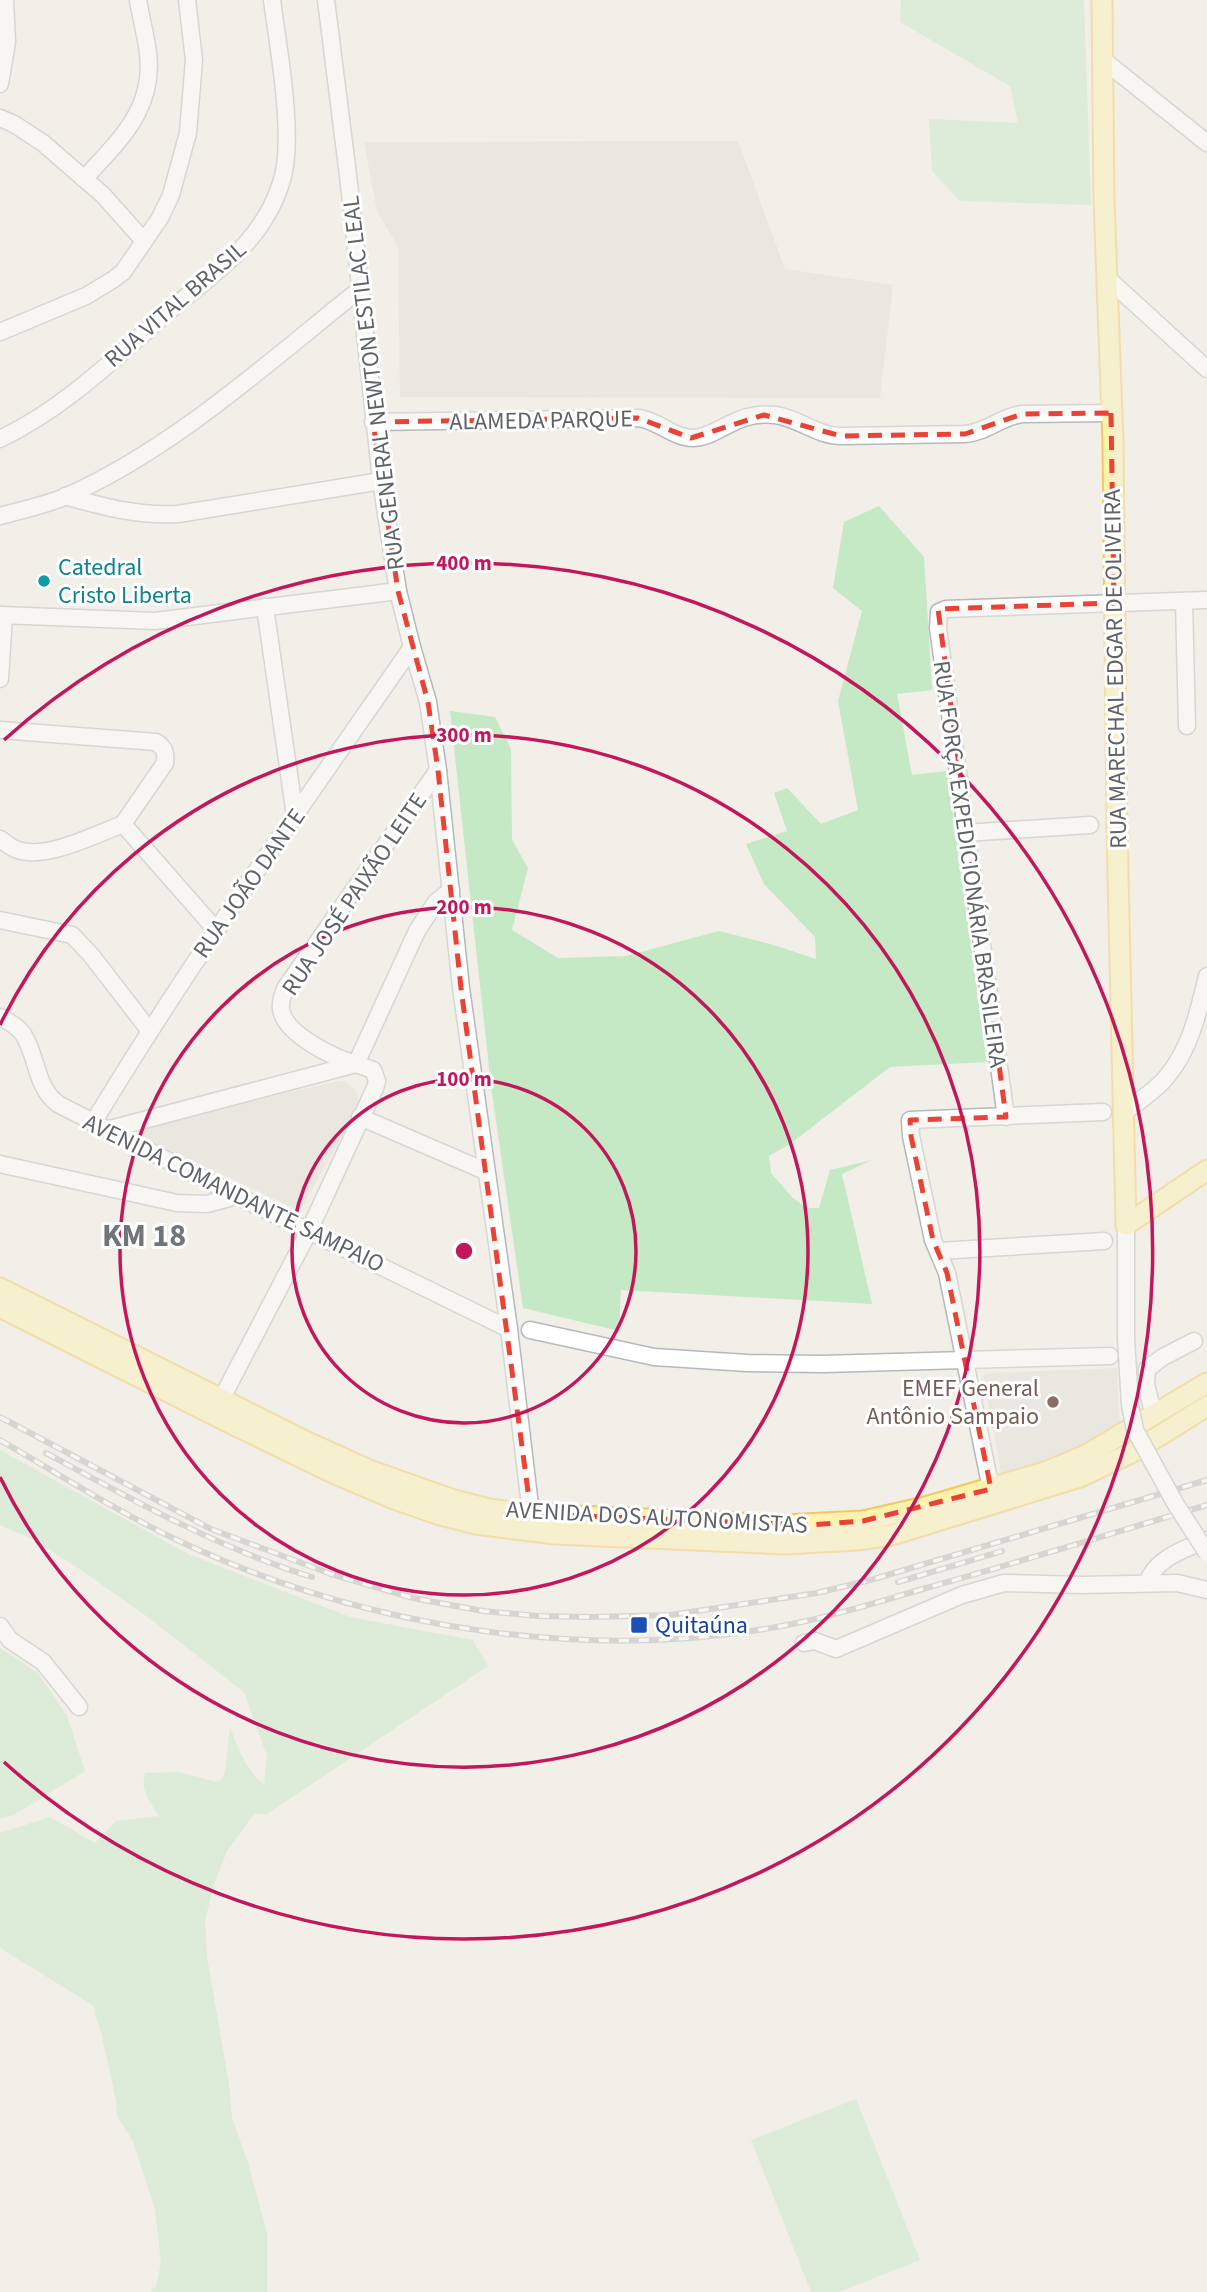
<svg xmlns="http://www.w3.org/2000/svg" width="1207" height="2292" font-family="'Source Sans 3',sans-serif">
<rect width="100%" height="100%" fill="#f1efe8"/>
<!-- education -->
<g fill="#e1ded6">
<polygon points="738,141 785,269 893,285 880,398 400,397 398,247 377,211 364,142"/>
<polygon points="338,1081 344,1081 356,1091 359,1102 357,1110 308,1196 305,1205 298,1210 147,1139 143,1135 144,1130 149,1125"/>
<polygon points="1117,1368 1120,1428 1074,1452 1005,1473 1001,1472 983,1375 988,1373"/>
</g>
<!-- green -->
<g fill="#c5e8c5">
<polygon points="901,0 1084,0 1091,205 960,201 932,171 929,119 1018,123 1010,86 900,22"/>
<polygon points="879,506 924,557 932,690 897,694 912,775 947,771 987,1062 890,1067 790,1144 769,1156 771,1173 792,1197 806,1208 819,1208 830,1170 872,1160 842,1174 872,1304 621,1290 619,1331 523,1308 491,1086 450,711 495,717 511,749 512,840 528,868 512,930 558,958 626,956 719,931 774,945 816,959 815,937 764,884 746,844 787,831 774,793 787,788 821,824 858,810 838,701 862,611 833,588 844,522"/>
<path d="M0,1450l188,104 162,63 123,23 15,26 -221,148h-13l-27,37 -13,34 -9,35 2,37 22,127 3,34 16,45 19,70v59h-117l6,-6 5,-23 -6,-54 -22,-68 -16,-25 -1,-16 -15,-68 -6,-17 -1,-9 -94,-58v-115l50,-16 45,26 21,-22 43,-5c-9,-15 -19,-24 -14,-43l34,-1 37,10 6,-3 3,-8 5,-44c7,19 17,46 34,57l3,-28 -23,-64 -99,-77 -61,-43 -50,-32 -34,-15z"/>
<polygon points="0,1648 38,1673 67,1716 85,1771 14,1815 0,1819"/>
<polygon points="856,2099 920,2260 839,2292 811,2292 751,2140"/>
</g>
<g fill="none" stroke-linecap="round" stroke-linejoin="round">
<defs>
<g id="minor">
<polyline points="326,0 348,175 381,481 398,591 412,647 428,702 438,770 461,988 509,1329 531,1514"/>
<polyline points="1102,59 1207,143"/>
<polyline points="0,84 7,42 5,0"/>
<polyline points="0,118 14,124 43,143 103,195 144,241"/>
<path d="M84,179c34,-38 71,-69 64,-126 -2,-17 -7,-35 -10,-53"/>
<polyline points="1106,277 1207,369"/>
<polyline points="0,332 86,296 114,279 123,272 160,218 171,195 188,133 194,60 187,0"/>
<path d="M373,422l265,-4c20,2 35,20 55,20 13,0 24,-8 35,-13 14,-8 31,-12 47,-10 24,3 42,21 66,21l124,-2c23,-2 35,-17 57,-20l89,-1"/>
<path d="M0,439c61,-29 111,-77 161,-121 48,-43 101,-71 121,-138 13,-44 -4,-133 -10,-180"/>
<path d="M65,496c38,11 73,20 113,18l203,-33"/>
<path d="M0,516c22,-6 46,-11 67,-20 105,-46 203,-135 292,-206"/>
<polyline points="1184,601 1187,726"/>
<polyline points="265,607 295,816"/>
<polyline points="0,615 155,621 398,591"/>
<polyline points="0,679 4,615"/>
<path d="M0,730l156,12c9,6 10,11 9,21l-42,61"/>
<polyline points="123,824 216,930"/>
<polyline points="965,833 1090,825"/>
<path d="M0,839c6,4 11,9 18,11 28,10 79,-16 105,-26"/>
<polyline points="0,920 72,935 91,955 149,1030"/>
<path d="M0,1017c8,4 18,10 23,17 15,23 12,53 35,70l179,92 272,133"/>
<path d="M356,1064c-22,-6 -72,-30 -75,-55 -1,-8 2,-15 5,-22l152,-217"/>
<path d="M1122,1114c12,-9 25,-18 36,-28 30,-28 40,-71 49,-110"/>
<polyline points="360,1117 485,1171"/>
<polyline points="1006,1117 938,628 939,612 946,609 1207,600"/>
<path d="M93,1123c99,-164 210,-319 319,-476"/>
<polyline points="110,1129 356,1064"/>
<polyline points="0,1164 177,1203 207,1204 237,1196"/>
<polyline points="1126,1225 1126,1338"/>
<polyline points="939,1251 1104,1241"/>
<polyline points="530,1330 654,1357 747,1363 823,1364 1110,1356"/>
<polyline points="222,1398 309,1231 375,1088 377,1081 373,1070 356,1064 417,931 436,902 451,890"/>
<polyline points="1154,1415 1146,1385 1147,1369 1163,1357 1194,1341"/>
<polyline points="991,1489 947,1273 933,1240 911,1136 910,1120 1103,1112"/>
<path d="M1147,1583c9,-25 37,-34 60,-43"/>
<polyline points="0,1626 10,1640 43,1662 79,1707"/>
<polyline points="804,1643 815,1641 836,1649 962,1595 1004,1583 1083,1585 1177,1583 1207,1590"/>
</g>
<g id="major">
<polyline points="1102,0 1104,201 1113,442 1117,830 1126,1225"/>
<polyline points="1126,1225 1207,1170"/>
<polyline points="0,1288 307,1442 369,1470 454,1500 489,1509 531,1514 784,1525 863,1521 925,1507 1048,1471 1088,1454 1207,1383"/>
<polyline points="0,1307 226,1421 333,1473 394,1499 437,1514 476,1524 555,1534 785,1544 857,1540 892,1535 1080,1477 1135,1451 1207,1406"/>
</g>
</defs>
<!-- minor casing -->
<use href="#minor" stroke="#b5b8bc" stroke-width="19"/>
<!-- major casing -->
<use href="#major" stroke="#f2c960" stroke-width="23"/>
<!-- minor -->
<use href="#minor" stroke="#fff" stroke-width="16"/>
<!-- major -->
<use href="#major" stroke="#fff2af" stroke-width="19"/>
<defs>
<g id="rail">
<polyline points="0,1417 211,1529 331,1574 413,1598 483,1611 538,1616 591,1617 670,1615 817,1593 874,1579 1207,1480"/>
<path d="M0,1440c59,34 116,71 177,100 188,89 416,125 620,83 44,-9 87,-23 129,-35 94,-26 187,-55 281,-83"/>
<path d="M46,1453c87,47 172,95 266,124"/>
<polyline points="898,1582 1002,1551"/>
</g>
</defs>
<!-- rail casing -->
<use href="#rail" stroke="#b6b7b8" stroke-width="6"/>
<!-- rail -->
<use href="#rail" stroke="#fff" stroke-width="3.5" stroke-dasharray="10" stroke-linecap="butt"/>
<defs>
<polyline id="minor-bridge" points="1126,1338 1130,1405 1135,1430 1175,1503 1207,1553"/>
</defs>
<!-- minor-bridge casing -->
<use href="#minor-bridge" stroke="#b5b8bc" stroke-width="19" stroke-linecap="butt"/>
<!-- minor-bridge -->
<use href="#minor-bridge" stroke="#fff" stroke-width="16"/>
</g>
<!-- marked area -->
<path d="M0 0H1207V2292H0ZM1111,413l3,190 -176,6 68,508 -96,3 1,16 22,104 14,33 44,216 -128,32 -54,4 -278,-11 -70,-526 -23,-218 -10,-68 -30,-111 -25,-169 265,-4 53,20 73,-23 77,21 124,-2 57,-20z" fill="#f1efe8" fill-opacity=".55" fill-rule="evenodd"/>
<path fill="none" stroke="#ea4335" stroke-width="5" stroke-dasharray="14 9" stroke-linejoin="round" d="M1111,413l3,190 -176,6 68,508 -96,3 1,16 22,104 14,33 44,216 -128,32 -54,4 -278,-11 -70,-526 -23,-218 -10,-68 -30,-111 -25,-169 265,-4 53,20 73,-23 77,21 124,-2 57,-20z"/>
<!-- distance rings -->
<g fill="none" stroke="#c2185b" stroke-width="3.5">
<circle cx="464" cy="1251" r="172"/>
<circle cx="464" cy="1251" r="344"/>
<path d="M0 1025A516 516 0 1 1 0 1477"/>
<path d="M4 740A688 688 0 1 1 4 1762"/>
</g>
<!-- markers -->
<circle fill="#0f9aa8" stroke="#fff" stroke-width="2.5" cx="44" cy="581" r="7"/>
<circle fill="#8d6e63" stroke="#fff" stroke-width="2.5" cx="1053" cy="1402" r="7"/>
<rect fill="#1a4fb4" stroke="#fff" stroke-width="2.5" x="630" y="1616" width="18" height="18" rx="3.5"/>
<g text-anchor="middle" stroke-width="6" stroke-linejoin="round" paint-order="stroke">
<!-- street labels -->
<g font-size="24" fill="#5f6368" stroke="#fff">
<text transform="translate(175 304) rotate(-41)" y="8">RUA VITAL BRASIL</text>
<text transform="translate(373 383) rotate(-97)" y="8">RUA GENERAL NEWTON ESTILAC LEAL</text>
<text transform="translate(541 420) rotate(-1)" y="8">ALAMEDA PARQUE</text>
<text transform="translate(1115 669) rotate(-91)" y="8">RUA MARECHAL EDGAR DE OLIVEIRA</text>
<text transform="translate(970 864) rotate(82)" y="8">RUA FORÇA EXPEDICIONÁRIA BRASILEIRA</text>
<text transform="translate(249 883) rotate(-55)" y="8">RUA JOÃO DANTE</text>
<text transform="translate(354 894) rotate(-56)" y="8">RUA JOSÉ PAIXÃO LEITE</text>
<text transform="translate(234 1193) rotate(26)" y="8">AVENIDA COMANDANTE SAMPAIO</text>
<text transform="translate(657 1517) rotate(3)" y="8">AVENIDA DOS AUTONOMISTAS</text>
</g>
<!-- culture labels -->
<g font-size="24" fill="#0d838f" stroke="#fff" text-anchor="start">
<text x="58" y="575">Catedral<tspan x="58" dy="28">Cristo Liberta</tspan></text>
</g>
<!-- education labels -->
<g font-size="24" fill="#785e54" stroke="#fff" text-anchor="end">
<text x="1039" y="1396">EMEF General<tspan x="1039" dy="28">Antônio Sampaio</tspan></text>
</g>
<!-- transit labels -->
<g font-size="24" fill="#164399" stroke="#fff" text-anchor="start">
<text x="655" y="1633">Quitaúna</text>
</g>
<!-- district labels -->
<g font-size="32" font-weight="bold" fill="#70757a" stroke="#fff">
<text x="144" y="1246">KM 18</text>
</g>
</g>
<circle cx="464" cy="1251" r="10" fill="#c2185b" stroke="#fff" stroke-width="3.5"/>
<g font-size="21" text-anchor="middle" font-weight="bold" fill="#c2185b" stroke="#fff" stroke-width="6" stroke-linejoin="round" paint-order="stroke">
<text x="464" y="570">400 m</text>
<text x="464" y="742">300 m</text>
<text x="464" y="914">200 m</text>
<text x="464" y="1086">100 m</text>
</g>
</svg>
